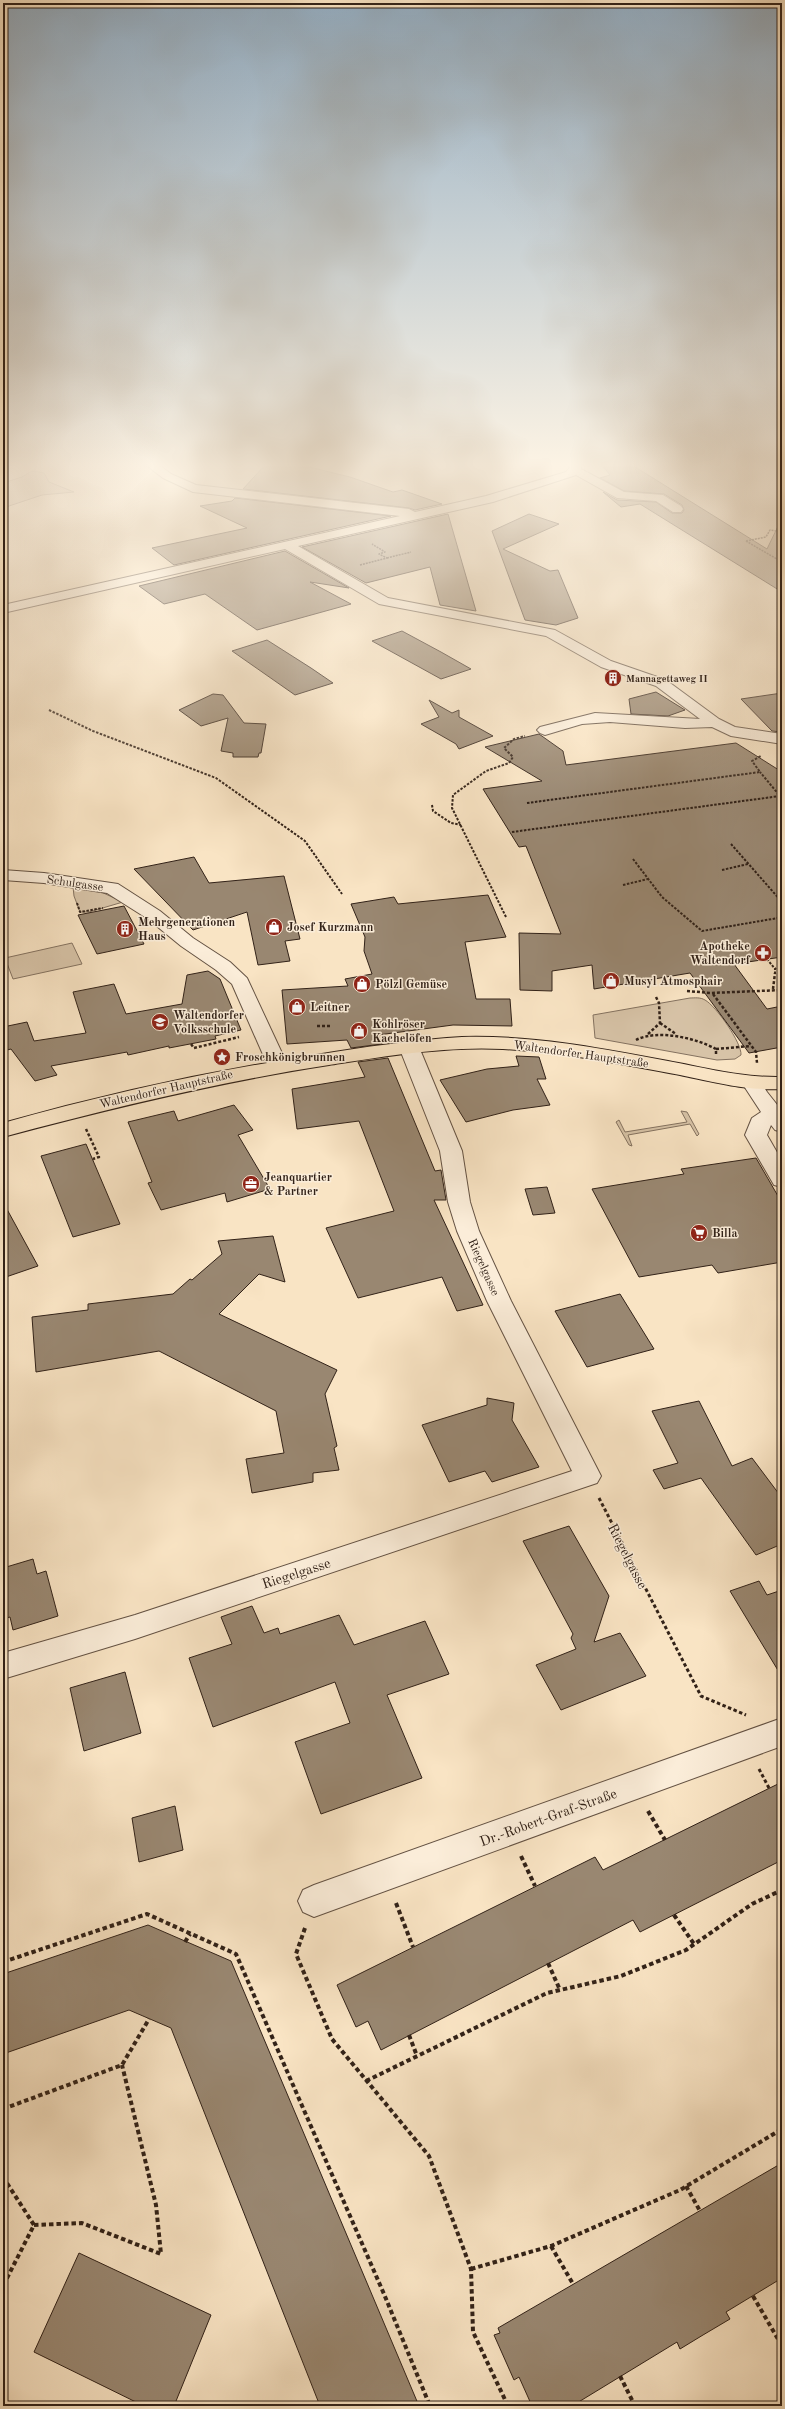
<svg xmlns="http://www.w3.org/2000/svg" width="785" height="2409" font-family="'Old Standard TT',serif">
<rect width="100%" height="100%" fill="#f9e4c4"/>
<filter id="stains"><feTurbulence type="fractalNoise" baseFrequency=".005" numOctaves="4"/><feColorMatrix values="0 0 0 0 .2 0 0 0 0 .09 0 0 0 0 .02 0 0 0 .5 -.17"/></filter>
<radialGradient id="worn" r=".72"><stop offset=".6" stop-color="#630" stop-opacity="0"/><stop offset="1" stop-color="#630" stop-opacity=".3"/></radialGradient>
<!-- green -->
<g fill="#d7c3a7" stroke="#847260">
<polygon points="32,471 44,473 49,482 74,492 42,495 3,508 3,483 22,477"/>
<polygon points="73,887 99,891 123,902 89,912 80,912 74,896"/>
<polygon points="72,943 82,964 13,979 5,958"/>
<path d="M690,998c5,0 10,-1 15,2 11,6 37,43 36,55l-6,4 -18,1 -122,-22 -2,-23z"/>
<polygon points="681,1111 687,1112 699,1134 697,1136 690,1124 628,1135 632,1146 629,1145 616,1122 619,1120 625,1132 687,1122"/>
</g>
<!-- building -->
<g fill="#998771" stroke="#322218">
<polygon points="265,465 301,465 350,477 393,492 402,490 442,504 415,510 409,508 243,489"/>
<polygon points="632,465 767,549 782,518 782,592 640,504 621,507 603,492 617,500 656,502 672,513 682,513 684,510 682,505 664,494 624,491 600,478 610,475 603,466"/>
<polygon points="235,498 391,516 174,565 152,548 247,528 200,506 232,501"/>
<polygon points="448,514 476,611 440,605 430,567 366,583 302,547"/>
<polygon points="529,514 559,524 503,549 550,571 558,570 578,618 556,625 525,620 492,531"/>
<polygon points="285,551 349,588 310,582 351,604 257,630 205,594 164,604 139,586"/>
<polygon points="402,631 441,652 471,669 441,679 372,641"/>
<polygon points="267,640 311,668 333,683 295,695 232,651"/>
<polygon points="656,692 685,710 668,716 631,714 629,699"/>
<polygon points="782,693 782,732 772,731 741,699"/>
<polygon points="213,694 223,695 244,723 266,724 261,753 259,753 258,757 233,757 233,753 221,751 228,718 201,726 179,710"/>
<polygon points="429,700 452,713 459,710 459,717 493,736 459,749 456,744 421,724 439,717"/>
<polygon points="539,734 563,751 566,765 736,743 782,772 782,957 734,964 767,1009 782,1006 782,1047 749,1053 690,973 594,989 592,965 552,971 552,991 520,990 519,933 561,934 526,846 519,847 483,789 542,781 485,747"/>
<polygon points="194,857 209,883 284,876 300,939 285,941 290,961 258,965 247,912 193,930 134,869"/>
<polygon points="488,895 506,937 465,942 476,999 510,999 512,1026 453,1025 378,1035 382,1044 351,1048 347,1040 287,1044 282,990 348,986 345,979 372,974 364,951 365,937 351,904 394,897 398,904"/>
<polygon points="124,906 144,944 97,954 78,915"/>
<polygon points="208,971 220,979 241,1030 215,1036 216,1039 169,1048 169,1046 128,1055 127,1052 51,1066 57,1075 35,1081 11,1049 3,1051 3,1027 27,1022 34,1041 86,1033 73,992 114,984 126,1014 182,1004 187,975"/>
<polygon points="516,1056 539,1057 546,1079 537,1079 550,1105 513,1110 466,1122 440,1080 487,1069 519,1066"/>
<polygon points="388,1058 435,1171 441,1170 446,1200 434,1200 483,1305 457,1311 442,1277 358,1298 326,1228 394,1211 359,1121 297,1129 292,1089 365,1077 358,1062"/>
<polygon points="234,1105 253,1130 238,1135 270,1189 227,1202 225,1193 161,1210 148,1183 152,1182 128,1122 174,1111 178,1121"/>
<polygon points="86,1144 120,1224 73,1237 41,1156"/>
<polygon points="756,1158 782,1203 782,1262 718,1273 712,1265 639,1277 592,1189 684,1174 681,1169"/>
<polygon points="547,1187 555,1213 533,1215 525,1189"/>
<polygon points="3,1202 38,1266 3,1278"/>
<polygon points="273,1236 285,1282 259,1274 219,1314 337,1370 325,1394 337,1446 334,1448 339,1470 313,1473 313,1482 252,1493 246,1459 284,1453 276,1411 159,1351 36,1372 32,1317 88,1310 88,1304 173,1294 190,1279 192,1280 222,1254 218,1241"/>
<polygon points="620,1294 654,1349 587,1367 555,1311"/>
<polygon points="487,1398 514,1403 512,1420 539,1467 492,1482 485,1471 449,1482 422,1425 487,1405"/>
<polygon points="699,1401 732,1466 752,1458 782,1498 782,1544 756,1555 701,1478 664,1489 653,1470 678,1463 652,1411"/>
<polygon points="569,1526 609,1596 594,1642 620,1633 646,1676 561,1710 536,1665 576,1649 571,1638 573,1634 523,1541"/>
<polygon points="33,1559 37,1574 46,1571 58,1616 13,1630 10,1617 3,1619 3,1568"/>
<polygon points="759,1581 767,1595 782,1590 782,1677 730,1591"/>
<polygon points="252,1606 264,1633 278,1628 280,1634 339,1615 354,1645 425,1621 449,1674 387,1695 422,1778 321,1814 295,1742 350,1723 335,1682 213,1727 189,1658 232,1644 221,1617"/>
<polygon points="125,1672 141,1733 84,1751 70,1688"/>
<polygon points="782,1782 782,1860 640,1932 633,1920 381,2050 368,2021 356,2027 337,1985 595,1857 603,1870"/>
<polygon points="175,1806 183,1850 139,1862 132,1818"/>
<polygon points="148,1925 231,1961 419,2406 320,2406 171,2028 129,2010 3,2054 3,1974"/>
<polygon points="782,2163 782,2278 726,2312 730,2319 703,2335 680,2349 677,2342 572,2406 532,2406 519,2377 514,2380 494,2335 500,2333 498,2328"/>
<polygon points="79,2253 211,2315 174,2406 144,2406 34,2352"/>
</g>
<g fill="none" stroke-linecap="round" stroke-linejoin="round">
<defs>
<g id="minor">
<polygon points="146,465 159,465 171,474 196,485 409,509 415,512 486,496 566,472 570,467 569,465 581,465 581,469 624,492 663,495 681,506 683,509 681,512 673,512 656,501 617,498 576,475 493,502 298,546 388,598 555,630 611,661 666,680 719,719 735,727 782,734 782,744 731,736 712,727 685,728 610,722 582,724 545,735 540,733 537,730 540,727 595,713 700,719 656,686 601,667 546,636 379,604 285,549 3,613 3,605 400,516 193,492 163,478"/>
<polygon points="3,870 44,873 118,884 160,911 193,938 230,962 247,978 288,1066 285,1070 278,1072 271,1070 268,1066 232,984 216,970 181,946 148,919 107,893 44,883 3,880"/>
<polygon points="409,1041 416,1043 419,1047 462,1151 470,1202 479,1231 511,1301 601,1476 597,1483 135,1639 3,1679 3,1653 135,1615 572,1471 487,1301 457,1231 448,1202 440,1151 399,1047 402,1043"/>
<polygon points="752,1077 759,1079 767,1092 782,1111 782,1132 775,1130 771,1125 767,1135 782,1161 782,1187 774,1185 745,1135 752,1118 761,1112 742,1083 745,1079"/>
<polygon points="782,1718 782,1746 314,1917 303,1912 298,1901 303,1890 314,1885"/>
</g>
<path id="major" d="M462,1037c70,-2 138,11 206,24 38,7 75,17 114,16v12c-35,2 -68,-7 -102,-14 -59,-11 -117,-23 -177,-26 -58,-3 -116,7 -174,16 -111,17 -218,43 -326,72v-14c103,-29 207,-52 313,-68 48,-8 97,-15 146,-18z"/>
</defs>
<!-- minor casing -->
<use href="#minor" stroke="#645243" stroke-width="2"/>
<!-- major casing -->
<use href="#major" stroke="#322218" stroke-width="2"/>
<!-- path-far4 -->
<g stroke="#322218" stroke-width="1.5" stroke-dasharray="2 1" stroke-linecap="butt">
<polyline points="746,541 782,562"/>
<polyline points="746,541 766,537 770,530 782,532"/>
<polyline points="387,558 411,552"/>
<polyline points="360,565 387,558 379,554 385,552 372,544"/>
</g>
<!-- path-far3 -->
<g stroke="#322218" stroke-width="2" stroke-dasharray="2.5 1.5" stroke-linecap="butt">
<polyline points="49,710 93,731 216,778 305,841 342,894"/>
<polyline points="527,803 760,772 752,761 761,756"/>
<polyline points="432,805 433,811 451,823 461,825"/>
<polyline points="512,832 780,796 760,772"/>
<polyline points="731,844 782,902"/>
<polyline points="633,859 662,897 702,931 778,918 782,924"/>
<polyline points="722,870 748,864"/>
<polyline points="623,885 648,879"/>
<polyline points="77,903 80,912 103,908"/>
<polyline points="506,917 452,808 453,795 486,771 509,763 513,757 504,748 514,739 525,736"/>
<polyline points="778,918 782,904"/>
<polyline points="767,959 775,969"/>
<polyline points="775,974 775,969 782,964"/>
</g>
<!-- path-far2 -->
<g stroke="#322218" stroke-width="2.5" stroke-dasharray="3 2" stroke-linecap="butt">
<polyline points="773,989 775,973"/>
<polyline points="687,991 711,993 782,990"/>
<polyline points="713,994 756,1052 757,1063"/>
<polyline points="660,1023 676,1034"/>
<polyline points="317,1026 331,1026"/>
<polyline points="648,1034 660,1023 659,1003 656,997"/>
<path d="M636,1040c21,-11 60,-2 80,9v7"/>
<polyline points="191,1044 194,1048 239,1037"/>
<polyline points="716,1049 751,1046"/>
<polyline points="86,1129 99,1157 93,1159"/>
</g>
<!-- path-far1 -->
<g stroke="#322218" stroke-width="3" stroke-dasharray="3.5 2.5" stroke-linecap="butt">
<polyline points="599,1498 701,1696 746,1715"/>
<polyline points="759,1769 769,1788"/>
</g>
<!-- path -->
<g stroke="#322218" stroke-width="4" stroke-dasharray="4.5 3" stroke-linecap="butt">
<polyline points="648,1811 665,1840"/>
<polyline points="521,1856 535,1886"/>
<polyline points="396,1903 413,1947"/>
<polyline points="674,1915 694,1944"/>
<polyline points="305,1928 296,1954 332,2039 429,2156 471,2269 473,2332 508,2406"/>
<polyline points="185,1942 190,1934"/>
<polyline points="3,1962 147,1914 236,1954 384,2294 430,2406"/>
<polyline points="548,1963 560,1990"/>
<polyline points="409,2035 417,2056"/>
<polyline points="366,2081 547,1993 621,1976 686,1950 752,1904 782,1890"/>
<polyline points="3,2109 122,2065 149,2019"/>
<polyline points="3,2177 34,2225 3,2286"/>
<polyline points="686,2186 700,2211"/>
<polyline points="34,2225 82,2223 161,2254 156,2205 122,2065"/>
<polyline points="551,2246 573,2284"/>
<polyline points="471,2269 551,2246 680,2190 782,2129"/>
<polyline points="753,2296 782,2346"/>
<polyline points="620,2376 635,2406"/>
</g>
<!-- minor -->
<use href="#minor" fill="#fbedd9" fill-rule="evenodd"/>
<!-- major -->
<use href="#major" fill="#f9e4c4" fill-rule="evenodd"/>
</g>
<!-- sky -->
<linearGradient id="sky" x2="0" y2="1"><stop stop-color="#93adc2"/><stop offset="0.58" stop-color="#fcf3e4"/><stop offset="1" stop-color="#fcf3e4" stop-opacity="0"/></linearGradient>
<rect width="785" height="802" fill="url(#sky)"/>
<!-- icons -->
<defs>
<symbol id="building-disc" viewBox="-11 -11 22 22"><circle r="9.5" fill="#8f2418" stroke="#fbedd9"/><path d="M-4-6H4V6H1V3H-1V6H-4ZM-2.5-4.3h1.7v1.8h-1.7ZM.8-4.3h1.7v1.8H.8ZM-2.5-1h1.7V.8h-1.7ZM.8-1h1.7V.8H.8Z" fill="#fff"/></symbol>
<symbol id="shop-disc" viewBox="-11 -11 22 22"><circle r="9.5" fill="#8f2418" stroke="#fbedd9"/><path d="M-5-2.5h2.3a2.7 3.5 0 0 1 5.4 0H5L5.5 6h-11ZM-1.5-2.5h3a1.5 2.3 0 0 0-3 0Z" fill="#fff"/></symbol>
<symbol id="pharmacy-disc" viewBox="-11 -11 22 22"><circle r="9.5" fill="#8f2418" stroke="#fbedd9"/><path d="M-2-6h4v4h4v4h-4v4h-4v-4h-4v-4h4Z" fill="#fff"/></symbol>
<symbol id="school-disc" viewBox="-11 -11 22 22"><circle r="9.5" fill="#8f2418" stroke="#fbedd9"/><path d="M0-5L7-2L0 1L-7-2ZM-4 1L0 2.5L4 1V4Q0 6-4 4Z" fill="#fff"/></symbol>
<symbol id="sight-disc" viewBox="-11 -11 22 22"><circle r="9.5" fill="#8f2418" stroke="#fbedd9"/><path d="M0-6L1.8-2.2L6-1.7L2.9 1.2L3.7 5.4L0 3.3L-3.7 5.4L-2.9 1.2L-6-1.7L-1.8-2.2Z" fill="#fff"/></symbol>
<symbol id="office-disc" viewBox="-11 -11 22 22"><circle r="9.5" fill="#8f2418" stroke="#fbedd9"/><path d="M-6-3h4V-5.5h4V-3h4V5H-6ZM-1-4.5V-3h2v-1.5ZM-6 0V1H6V0Z" fill="#fff"/></symbol>
<symbol id="supermarket-disc" viewBox="-11 -11 22 22"><circle r="9.5" fill="#8f2418" stroke="#fbedd9"/><path d="M-6-5.5h2.5l.6 2H6L4.5 2H-2.5L-4.4-4H-6ZM-1.5 3.2a1.3 1.3 0 1 0 .1 0ZM3 3.2a1.3 1.3 0 1 0 .1 0Z" fill="#fff"/></symbol>
</defs>
<g fill-rule="evenodd">
<use href="#building-disc" x="603" y="668" width="20" height="20"/>
<use href="#shop-disc" x="264" y="917" width="20" height="20"/>
<use href="#building-disc" x="115" y="919" width="20" height="20"/>
<use href="#pharmacy-disc" x="753" y="943" width="20" height="20"/>
<use href="#shop-disc" x="601" y="971" width="20" height="20"/>
<use href="#shop-disc" x="352" y="974" width="20" height="20"/>
<use href="#shop-disc" x="287" y="997" width="20" height="20"/>
<use href="#school-disc" x="150" y="1012" width="20" height="20"/>
<use href="#shop-disc" x="349" y="1021" width="20" height="20"/>
<use href="#sight-disc" x="212" y="1047" width="20" height="20"/>
<use href="#office-disc" x="241" y="1174" width="20" height="20"/>
<use href="#supermarket-disc" x="689" y="1223" width="20" height="20"/>
</g>
<g text-anchor="middle" stroke-width="3" stroke-linejoin="round" paint-order="stroke">
<!-- far-poi labels -->
<g font-size="10" font-weight="bold" fill="#322218" stroke="#fbedd9" text-anchor="start">
<text x="626" y="682">Mannagettaweg II</text>
</g>
<!-- street labels -->
<g font-size="12" fill="#322218" stroke="#fbedd9">
<text transform="translate(75 883) rotate(8)" y="4">Schulgasse</text>
<text transform="translate(581 1054) rotate(8)" y="4">Waltendorfer Hauptstraße</text>
<text transform="translate(166 1089) rotate(-13)" y="4">Waltendorfer Hauptstraße</text>
<text transform="translate(484 1267) rotate(66)" y="4">Riegelgasse</text>
</g>
<!-- poi labels -->
<g font-size="12" font-weight="bold" fill="#322218" stroke="#fbedd9" text-anchor="start">
<text x="138" y="926">Mehrgenerationen<tspan x="138" dy="14">Haus</tspan></text>
<text x="287" y="931">Josef Kurzmann</text>
<text x="750" y="950" text-anchor="end">Apotheke<tspan x="750" dy="14">Waltendorf</tspan></text>
<text x="624" y="985">Musyl Atmosphair</text>
<text x="375" y="988">Pölzl Gemüse</text>
<text x="310" y="1011">Leitner</text>
<text x="173" y="1019">Waltendorfer<tspan x="173" dy="14">Volksschule</tspan></text>
<text x="372" y="1028">Kohlröser<tspan x="372" dy="14">Kachelöfen</tspan></text>
<text x="235" y="1061">Froschkönigbrunnen</text>
<text x="264" y="1181">Jeanquartier<tspan x="264" dy="14">&amp; Partner</tspan></text>
<text x="712" y="1237">Billa</text>
</g>
<!-- near-street labels -->
<g font-size="14" fill="#322218" stroke="#fbedd9">
<text transform="translate(628 1556) rotate(63)" y="5">Riegelgasse</text>
<text transform="translate(296 1573) rotate(-18)" y="5">Riegelgasse</text>
<text transform="translate(548 1817) rotate(-20)" y="5">Dr.-Robert-Graf-Straße</text>
</g>
</g>
<!-- margin -->
<rect width="785" height="2409" fill="none" stroke="#f9e4c4" stroke-width="16"/>
<rect x="4" y="4" width="777" height="2401" fill="none" stroke="#322218" stroke-width="2"/>
<rect x="8" y="8" width="769" height="2393" fill="none" stroke="#322218"/>
<rect width="100%" height="100%" filter="url(#stains)"/>
<rect width="100%" height="100%" fill="url(#worn)"/>
</svg>
